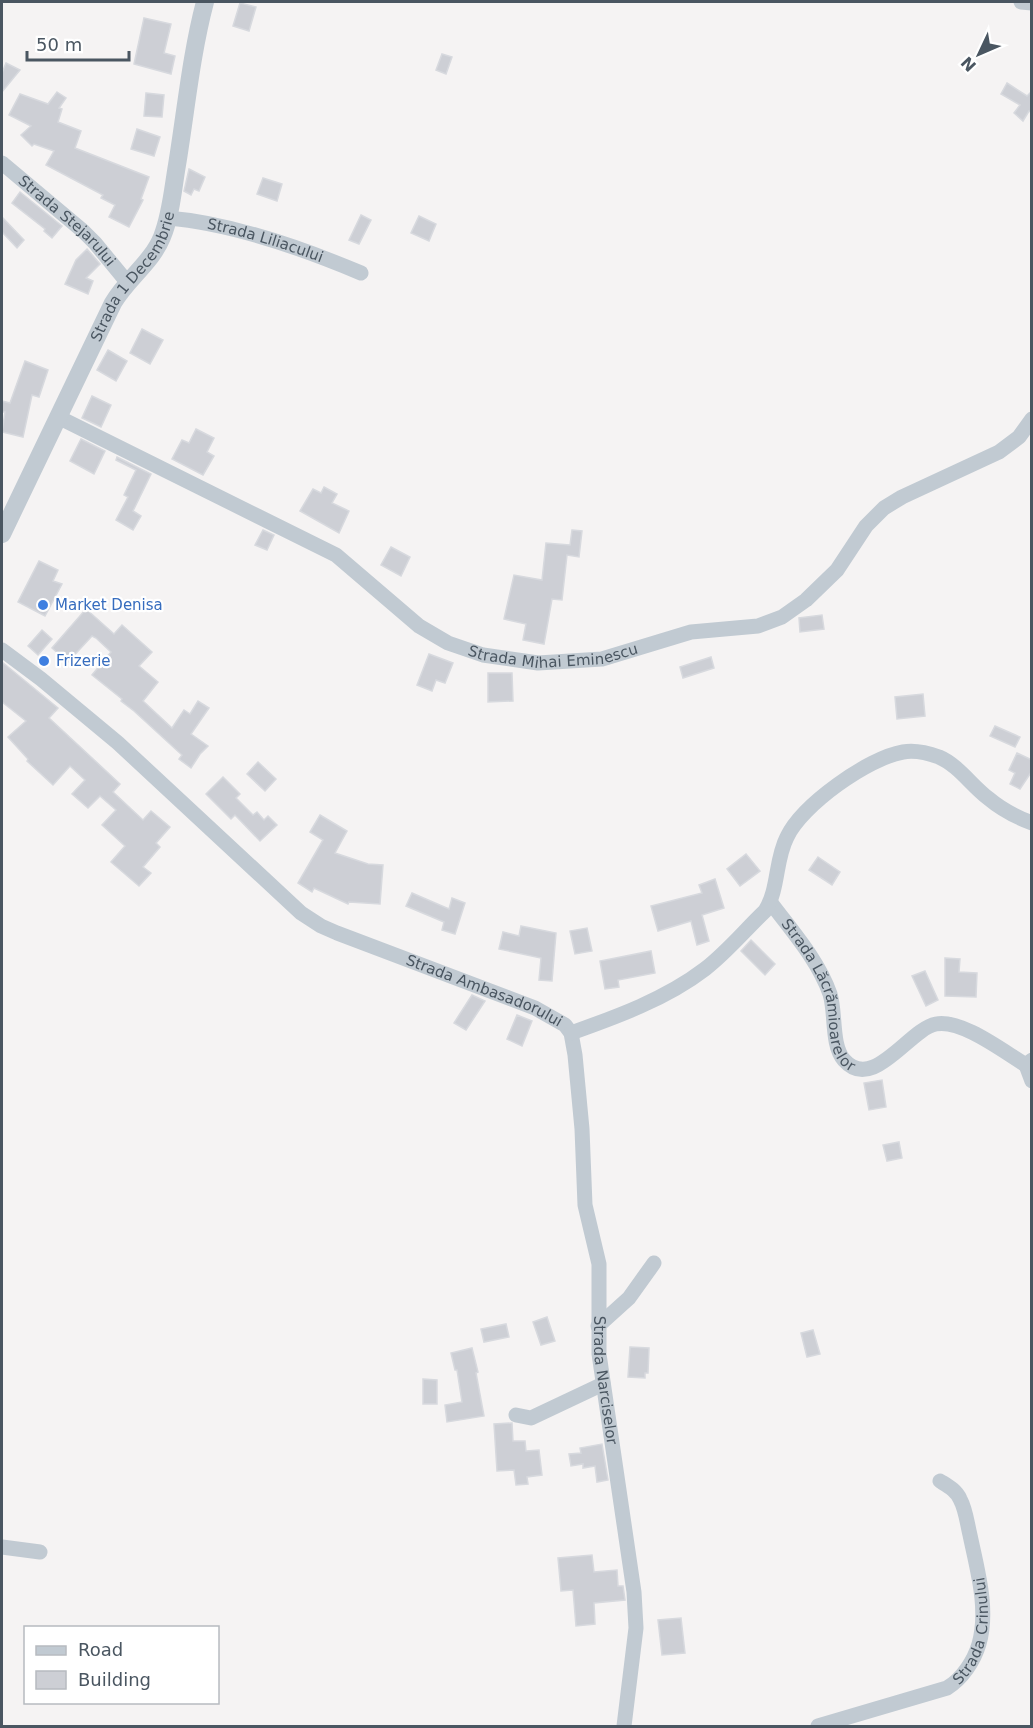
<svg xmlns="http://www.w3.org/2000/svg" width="1033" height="1728" font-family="'DejaVu Sans',sans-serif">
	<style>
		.building { fill: #cdcfd5; stroke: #d7d9de; stroke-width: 1.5 }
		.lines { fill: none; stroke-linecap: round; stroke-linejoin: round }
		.minor { stroke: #c1cad2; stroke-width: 15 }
		.tertiary { stroke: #c1cad2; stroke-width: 18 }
		.shop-dot { fill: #3f7fe0; stroke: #fff; stroke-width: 2 }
		.labels { text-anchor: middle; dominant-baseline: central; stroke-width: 4.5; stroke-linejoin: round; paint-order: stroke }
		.street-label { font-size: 15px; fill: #4a5661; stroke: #fff }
		.shop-label { font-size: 15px; fill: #366cbe; stroke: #fff; text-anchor: start }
	</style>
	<rect width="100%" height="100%" fill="#f5f3f3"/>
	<g class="building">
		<path d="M240 3 256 7 249 31 233 26Z"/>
		<path d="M144 18 171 24 164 53 175 56 171 74 134 64Z"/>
		<path d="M442 54 452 57 446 74 436 70Z"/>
		<path d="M6 63 20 70 2 92V73Z"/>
		<path d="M1007 83 1027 96 1032 91V113L1029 111 1023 121 1014 113 1020 105 1001 94Z"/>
		<path d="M57 92 66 98 59 108 62 109 58 122 81 131 75 148 149 177 141 199 143 200 129 227 109 217 115 205 101 198 103 195 46 165 54 151 34 144 32 146 21 135 31 126 9 115 20 94 48 104Z"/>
		<path d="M146 93 164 95 162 117 144 116Z"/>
		<path d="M137 129 160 137 154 156 131 149Z"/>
		<path d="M189 169 205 177 199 191 194 189 191 195 184 191Z"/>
		<path d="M263 178 282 184 277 201 257 194Z"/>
		<path d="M20 192 62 226 52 238 44 231 45 229 12 203Z"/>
		<path d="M361 215 371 220 359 244 349 240Z"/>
		<path d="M419 216 436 224 429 241 411 233Z"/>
		<path d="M2 217 24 240 17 248 2 232Z"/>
		<path d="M87 249 100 264 86 278 93 281 88 294 65 284 76 260Z"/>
		<path d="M142 329 163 340 150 364 130 353Z"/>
		<path d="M108 350 127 361 116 381 97 370Z"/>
		<path d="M25 361 48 370 39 397 32 395 23 437 2 432 5 412H2V401L10 403Z"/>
		<path d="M92 396 111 405 101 427 82 418Z"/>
		<path d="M196 429 214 438 207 452 214 456 203 475 172 459 182 440 189 443Z"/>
		<path d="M81 439 105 451 94 474 70 461Z"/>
		<path d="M117 457 151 474 133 511 141 516 133 530 116 520 128 497 124 495 136 470 116 460Z"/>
		<path d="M324 487 337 494 332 503 349 511 339 533 300 511 313 489 321 493Z"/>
		<path d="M263 530 274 535 267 550 255 545Z"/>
		<path d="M572 530 582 531 579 557 567 555 562 600 552 599 544 644 523 640 526 624 504 619 514 575 542 580 546 543 570 545Z"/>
		<path d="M391 547 410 557 401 576 381 565Z"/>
		<path d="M39 561 58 570 53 581 62 584 45 616 18 602Z"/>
		<path d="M86 609 114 634 122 625 152 652 139 666 158 682 143 701 172 728 184 710 190 714 198 701 209 708 191 734 208 746 200 754 191 768 179 759 182 755 134 711 121 701 122 699 92 675 111 652 96 638 92 636 68 662 52 648Z"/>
		<path d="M822 615 824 629 800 632 799 618Z"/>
		<path d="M42 630 52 639 38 655 28 646Z"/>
		<path d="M429 654 453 663 445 683 436 680 432 691 417 685Z"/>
		<path d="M711 657 714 668 683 678 680 667Z"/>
		<path d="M2 662 58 708 49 718 120 784 113 792 143 820 151 811 170 827 156 843 160 847 143 867 151 873 139 886 111 862 125 846 102 825 116 810 100 796 88 808 72 794 85 780 70 766 53 785 27 761 28 759 8 737 26 721 2 702Z"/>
		<path d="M488 673H512L513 701 488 702Z"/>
		<path d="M923 694 925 716 897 719 895 697Z"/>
		<path d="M995 726 1020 737 1015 747 990 736Z"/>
		<path d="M1017 753 1032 760V771L1020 789 1010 784 1015 773 1009 770Z"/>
		<path d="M258 762 276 779 265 791 247 774Z"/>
		<path d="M223 777 240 794 236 798 253 815 257 812 264 820 268 816 277 825 260 841 235 815 231 819 206 794Z"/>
		<path d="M320 815 347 831 335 853 368 864 383 865 380 904 349 902 348 904 314 888 312 892 298 883 323 840 310 832Z"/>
		<path d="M746 854 760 871 740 886 727 869Z"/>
		<path d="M818 857 840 872 832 885 809 870Z"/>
		<path d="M715 879 724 908 702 915 709 941 697 945 691 921 658 931 651 906 702 893 699 885Z"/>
		<path d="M412 893 449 909 452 898 465 903 455 934 442 930 444 922 406 906Z"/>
		<path d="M521 926 556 933 552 981 539 980 541 958 499 949 503 932 519 936Z"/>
		<path d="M587 928 592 951 575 954 570 931Z"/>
		<path d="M751 940 775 964 765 975 741 951Z"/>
		<path d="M651 951 655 973 618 980 619 987 605 989 600 961Z"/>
		<path d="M945 958 960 959 959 972 977 973 976 997 945 996Z"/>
		<path d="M925 971 938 1000 926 1006 912 976Z"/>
		<path d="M472 995 485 1001 466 1030 454 1023Z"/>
		<path d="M517 1015 532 1021 522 1046 507 1039Z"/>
		<path d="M882 1080 886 1107 869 1110 864 1083Z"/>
		<path d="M899 1142 902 1158 887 1161 883 1145Z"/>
		<path d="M547 1317 555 1341 541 1345 533 1322Z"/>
		<path d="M506 1324 509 1337 484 1342 481 1329Z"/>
		<path d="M813 1330 820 1354 807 1357 801 1333Z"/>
		<path d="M630 1347 649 1348 648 1373H645V1378L628 1377Z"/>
		<path d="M472 1348 478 1372 476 1373 484 1416 447 1422 445 1405 462 1402 457 1370H455L451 1353Z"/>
		<path d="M423 1379 437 1380V1404H423Z"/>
		<path d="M512 1423 513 1441H525L526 1451 539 1450 542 1475 527 1477 528 1484 516 1485 514 1470 497 1471 494 1424Z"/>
		<path d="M602 1444 608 1480 597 1482 595 1466 583 1468V1464L571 1466 569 1454 581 1453 580 1448Z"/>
		<path d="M592 1555 594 1572 617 1570 618 1586H623L625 1600 594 1603 595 1624 576 1626 573 1590 561 1591 558 1558Z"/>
		<path d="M681 1618 685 1653 662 1655 658 1620Z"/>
	</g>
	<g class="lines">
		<g class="minor">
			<path d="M1021 2 1032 3"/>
			<path id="s1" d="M2 163 83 231 95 243 127 282"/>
			<path id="s2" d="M168 218C229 223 304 249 361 273"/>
			<path id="s3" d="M58 417 336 555 419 626 448 643 483 655 538 663 602 659 691 632 758 626 782 617 806 600 837 570 866 526 884 508 902 497 999 452 1019 437 1032 419"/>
			<path id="s4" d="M2 650 41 679 118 743 301 913 321 926 337 933 535 1008 565 1025 571 1033 575 1055 582 1129 585 1205 599 1264V1354L634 1592 636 1628 624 1726"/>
			<path id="s5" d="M771 903C792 931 818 960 830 994 836 1013 831 1045 844 1060 873 1093 909 1029 936 1024 962 1019 1004 1052 1026 1065L1032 1060"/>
			<path d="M571 1033C616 1017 666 999 705 969 727 952 745 930 765 911 779 889 775 860 787 837 802 805 868 758 903 752 914 750 928 753 939 757 958 765 972 786 988 798 1001 809 1016 817 1032 823"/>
			<path d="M1026 1065 1032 1081"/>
			<path d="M598 1326 629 1298 654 1263"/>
			<path d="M516 1415 531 1418 603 1384"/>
			<path d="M2 1547 40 1552"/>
			<path id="s6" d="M818 1726 947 1688C962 1679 974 1661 979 1644 989 1609 977 1569 970 1535 967 1523 966 1510 960 1499 956 1490 948 1486 940 1481"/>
		</g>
		<path class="tertiary" id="s7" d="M2 534 113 303C127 279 152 262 162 237 171 215 173 188 177 165 186 110 191 55 205 2"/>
	</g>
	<g class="shop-dot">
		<circle cx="43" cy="605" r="6"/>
		<circle cx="44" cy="661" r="6"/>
	</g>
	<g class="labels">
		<g class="street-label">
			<text stroke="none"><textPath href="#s1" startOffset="87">Strada Stejarului</textPath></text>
			<text stroke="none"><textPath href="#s2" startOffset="100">Strada Liliacului</textPath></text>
			<text stroke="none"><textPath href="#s7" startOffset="290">Strada 1 Decembrie</textPath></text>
			<text stroke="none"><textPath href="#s3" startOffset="561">Strada Mihai Eminescu</textPath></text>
			<text stroke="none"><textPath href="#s4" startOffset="598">Strada Ambasadorului</textPath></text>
			<text stroke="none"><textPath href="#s5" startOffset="106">Strada Lăcrămioarelor</textPath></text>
			<text stroke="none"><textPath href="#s4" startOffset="1046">Strada Narciselor</textPath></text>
			<text stroke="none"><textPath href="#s6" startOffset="201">Strada Crinului</textPath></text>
		</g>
		<g class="shop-label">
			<text x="55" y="605">Market Denisa</text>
			<text x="56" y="661">Frizerie</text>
		</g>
	</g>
	<rect width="1033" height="1728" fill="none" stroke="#4a5661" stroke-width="6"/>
	<rect x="24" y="1626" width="195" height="78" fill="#ffffff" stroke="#b7bbc0" stroke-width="1.5"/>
	<rect x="36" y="1646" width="30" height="9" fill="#c1cad2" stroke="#b7bbc0" stroke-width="1.5"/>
	<text x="78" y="1656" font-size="18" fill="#4a5661">Road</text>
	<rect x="36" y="1671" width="30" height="18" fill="#cdcfd5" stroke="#b7bbc0" stroke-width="1.5"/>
	<text x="78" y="1686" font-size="18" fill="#4a5661">Building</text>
	<g transform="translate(979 54) rotate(226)" stroke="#ffffff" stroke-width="4.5" paint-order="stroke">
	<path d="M0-4.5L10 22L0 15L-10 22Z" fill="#4a5661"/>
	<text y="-9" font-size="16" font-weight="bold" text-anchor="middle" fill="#4a5661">N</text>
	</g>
	<path d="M27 51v9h102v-9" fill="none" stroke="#4a5661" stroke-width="3"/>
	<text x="36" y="51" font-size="18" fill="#4a5661" stroke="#ffffff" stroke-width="4.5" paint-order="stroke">50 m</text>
</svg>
